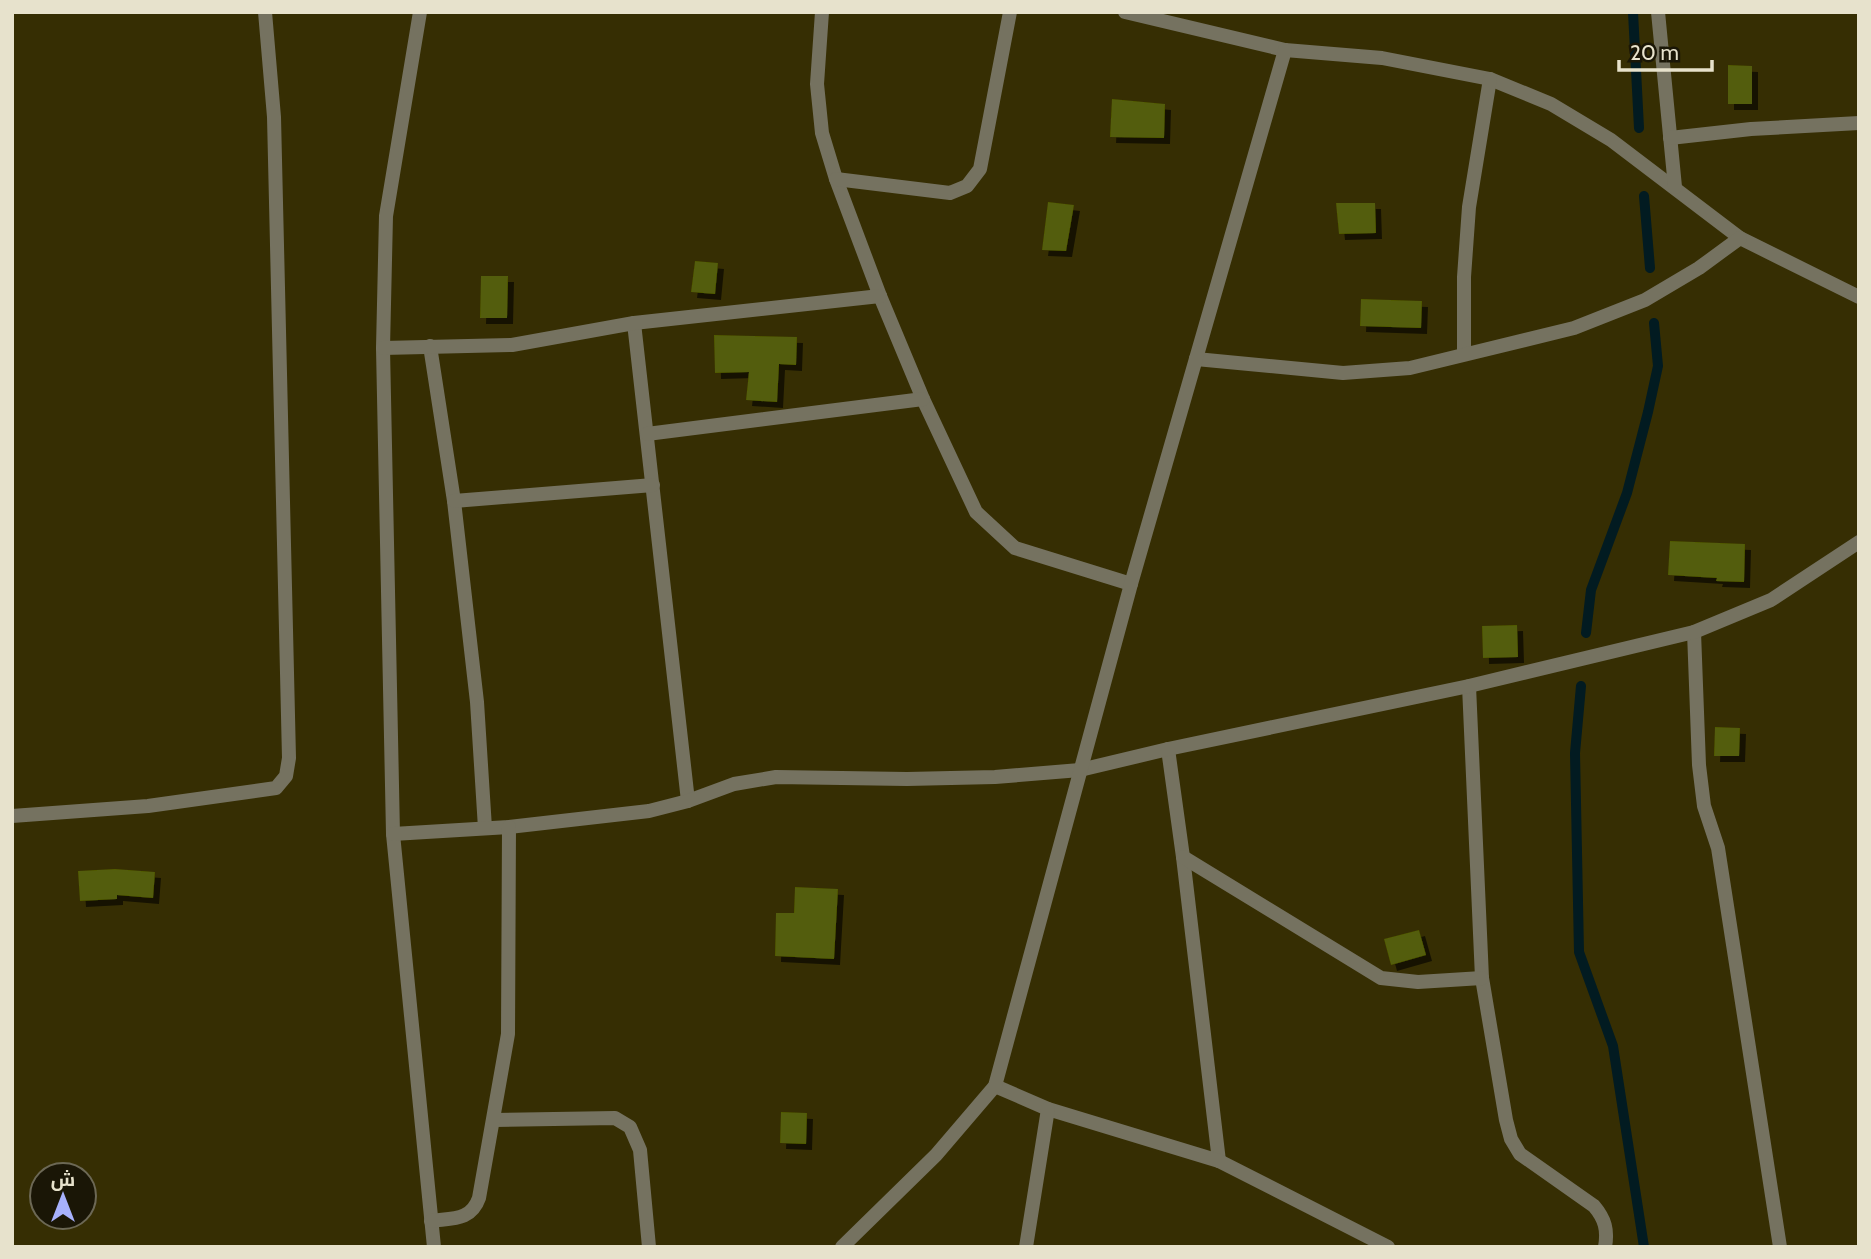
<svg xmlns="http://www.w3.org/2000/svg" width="1871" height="1259" font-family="Cabin,Cairo,sans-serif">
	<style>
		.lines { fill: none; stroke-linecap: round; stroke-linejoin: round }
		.stream { stroke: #021b21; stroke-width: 10 }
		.building { fill: #525d07; filter: url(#shadow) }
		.street { stroke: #757260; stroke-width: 14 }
	</style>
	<defs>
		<filter id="shadow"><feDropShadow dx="6" dy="6" stdDeviation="0" flood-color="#0009"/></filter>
	</defs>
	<rect width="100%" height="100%" fill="#362e03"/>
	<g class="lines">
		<g class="stream">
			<path d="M1633 12 1639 128"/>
			<path d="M1644 196 1650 268"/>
			<path d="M1586 633 1591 590 1627 493 1648 412 1658 366 1654 323"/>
			<path d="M1581 686 1575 753 1579 952 1613 1046 1644 1247"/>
		</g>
	</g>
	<g class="building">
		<path d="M1728 65 1752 66V104H1728Z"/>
		<path d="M1112 99 1165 104 1164 138 1110 137Z"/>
		<path d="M1048 202 1074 205 1066 251 1042 250Z"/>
		<path d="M1336 203H1375L1376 233 1339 234Z"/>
		<path d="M695 261 718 263 715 294 691 292Z"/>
		<path d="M481 276H508L507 318H480Z"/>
		<path d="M1361 299 1422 301 1421 328 1360 326Z"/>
		<path d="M714 335 797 337 796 365 779 364 777 402 746 400 749 372 715 373Z"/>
		<path d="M1670 541 1745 544 1744 582 1716 581 1717 578 1668 575Z"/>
		<path d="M1517 625 1518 657 1483 658 1482 626Z"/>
		<path d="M1715 727 1740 728 1739 756H1714Z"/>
		<path d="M115 869 155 872 153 898 117 895V899L80 901 78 871Z"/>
		<path d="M795 887 838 889 834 959 775 956 776 913H794Z"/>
		<path d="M1419 930 1426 955 1391 965 1384 939Z"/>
		<path d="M781 1112 807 1113 806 1144 780 1143Z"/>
	</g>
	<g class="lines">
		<g class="street">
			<path d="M420 12 386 216 383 348 393 834 434 1247"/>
			<path d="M822 12 817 84 822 133 836 179 880 296 923 399 976 512 1015 548 1131 584"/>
			<path d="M1125 12 1285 50 1382 58 1490 79 1551 104 1611 140 1740 238 1859 297"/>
			<path d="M1658 12 1675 187"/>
			<path d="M1670 138 1751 129 1859 123"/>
			<path d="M836 179 950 193 967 186 980 169 1010 12"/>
			<path d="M634 323 688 801"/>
			<path d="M430 346 454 501 477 702 485 828"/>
			<path d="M383 348 512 345 634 323 880 296"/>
			<path d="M1464 354V277L1469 207 1490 79"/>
			<path d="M1196 359 1343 373 1410 368 1574 328 1645 300 1699 268 1740 238"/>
			<path d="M647 434 923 399"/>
			<path d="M454 501 653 485"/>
			<path d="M1694 632 1699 765 1704 806 1718 848 1780 1247"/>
			<path d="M1469 686 1482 978 1506 1120 1511 1139 1520 1154 1594 1206C1605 1219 1608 1230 1605 1247"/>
			<path d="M1168 749 1183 857 1219 1161"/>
			<path d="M12 816 148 806 276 788 286 776 289 758 274 117 265 12"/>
			<path d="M393 834 509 827 649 811 688 801 734 784 776 777 907 779 995 777 1080 770 1168 749 1469 686 1694 632 1771 600 1859 542"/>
			<path d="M1183 857 1381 978 1418 982 1482 978"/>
			<path d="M995 1086 1048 1109 1219 1161 1388 1247"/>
			<path d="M494 1120 615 1118 630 1127 640 1150 649 1247"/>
			<path d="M431 1221C452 1218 471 1221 479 1198L508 1034 509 827"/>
			<path d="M842 1247 936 1155 995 1086 1131 584 1285 50"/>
			<path d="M1026 1247 1048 1109"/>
		</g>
	</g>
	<rect width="1871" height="1259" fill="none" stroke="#e7e2cc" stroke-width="28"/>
	<g transform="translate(63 1196)"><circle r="33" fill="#1a1606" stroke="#6c6855" stroke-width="2"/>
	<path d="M0-5L12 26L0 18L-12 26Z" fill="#a7b1fc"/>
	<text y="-10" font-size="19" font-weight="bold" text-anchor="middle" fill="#e7e2cc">ش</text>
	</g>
	<path d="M1619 60v10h93v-10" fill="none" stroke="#e7e2cc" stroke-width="3.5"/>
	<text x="1630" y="60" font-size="21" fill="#e7e2cc" stroke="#1a1606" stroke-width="5" paint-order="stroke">20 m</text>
</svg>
